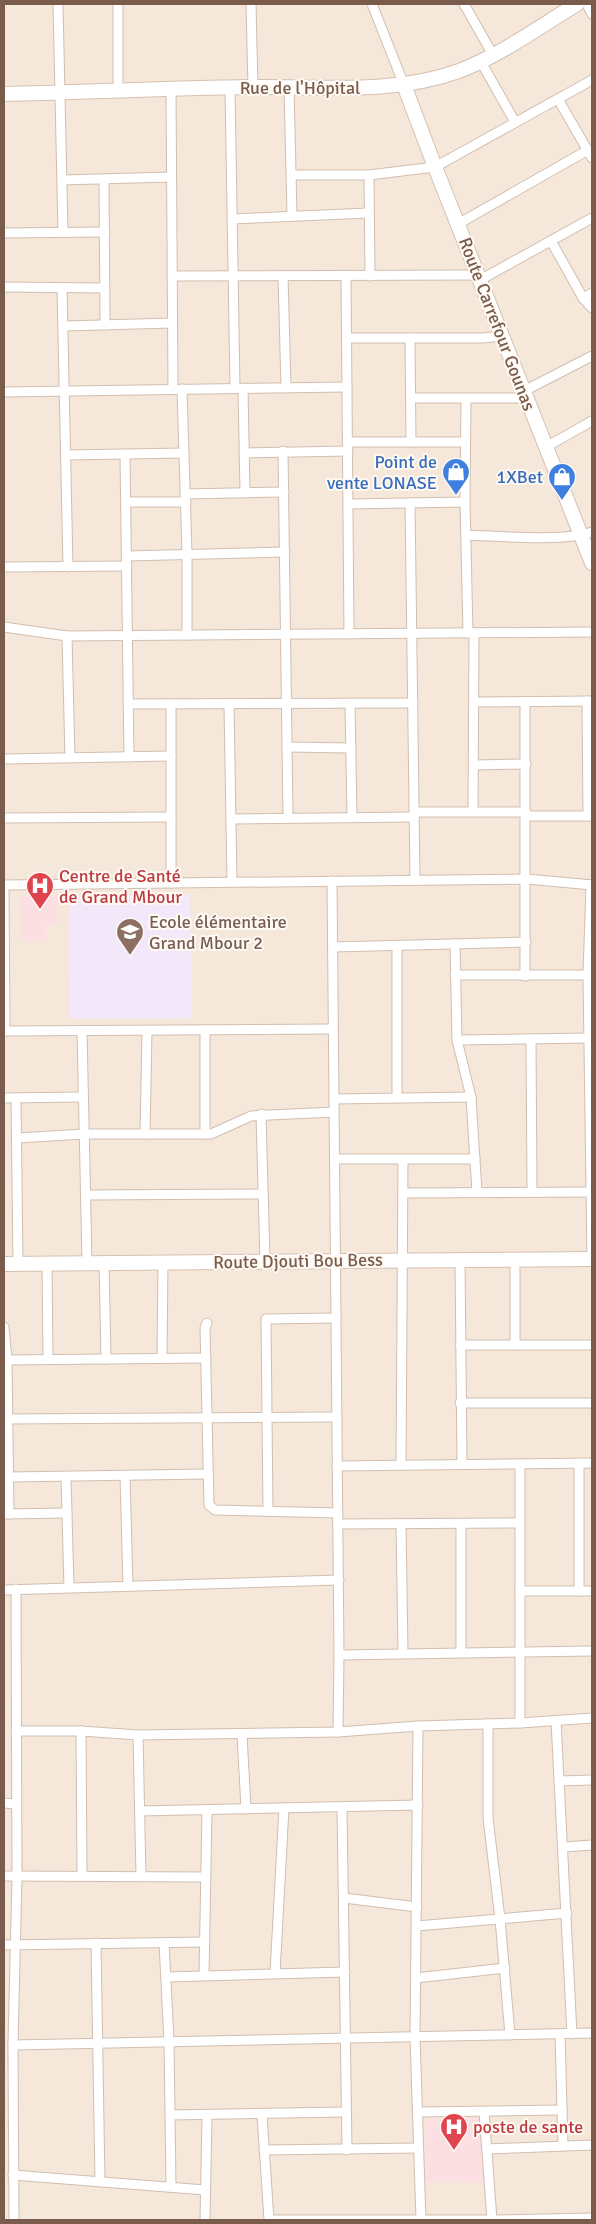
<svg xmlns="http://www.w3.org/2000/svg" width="596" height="2224" font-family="Signika,sans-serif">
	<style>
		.residential { fill: #f5e8da }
		.education { fill: #f3e8fa }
		.medical { fill: #fbdfe3 }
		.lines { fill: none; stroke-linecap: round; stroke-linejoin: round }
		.street-casing { stroke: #d1beb0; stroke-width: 11 }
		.secondary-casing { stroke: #d6c0b0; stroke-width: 16 }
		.street { stroke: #fff; stroke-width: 9 }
		.secondary { stroke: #fff; stroke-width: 14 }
		.labels { text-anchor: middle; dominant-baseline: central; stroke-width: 4; stroke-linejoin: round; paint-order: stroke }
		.street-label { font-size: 18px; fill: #7a5c4d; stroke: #fffaf3 }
		.shop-label { font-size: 18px; fill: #366cbe; stroke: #fffaf3; text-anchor: end }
		.health-label { font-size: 18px; fill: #be3a42; stroke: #fffaf3; text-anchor: start }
		.education-label { font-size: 18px; fill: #785e54; stroke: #fffaf3; text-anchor: start }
	</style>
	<rect width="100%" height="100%" fill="#fdf6ec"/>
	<rect class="residential" x="4" y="4" width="588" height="2216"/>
	<path class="education" d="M190 894 192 1018 70 1019 69 895Z"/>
	<g class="medical">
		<path d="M58 895V925H45V942H22L20 896Z"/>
		<path d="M481 2117 485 2183 425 2182V2119Z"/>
	</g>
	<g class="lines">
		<defs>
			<g id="street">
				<path d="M58 4 63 232"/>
				<path d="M251 4 253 87"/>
				<path d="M372 4 404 85"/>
				<path d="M464 4 493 55"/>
				<path d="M587 4 592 14"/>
				<path d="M481 62 515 122"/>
				<path d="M289 87 292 216"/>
				<path d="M230 88 235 388"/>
				<path d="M171 89 173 389"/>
				<path d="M118 91V4"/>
				<path d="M558 99 592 158"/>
				<path d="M292 175H369L435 167 592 80"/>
				<path d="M369 175 370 276"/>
				<path d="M104 179 105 325"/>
				<path d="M62 180 171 177"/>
				<path d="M232 219 368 213"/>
				<path d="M458 224 588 150"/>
				<path d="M4 233 105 232"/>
				<path d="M551 241 583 298 592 308"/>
				<path d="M172 276 478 275"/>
				<path d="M283 276 286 388"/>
				<path d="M346 276 349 634"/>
				<path d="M480 280 592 218"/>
				<path d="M4 287 105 288"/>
				<path d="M62 288 68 567"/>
				<path d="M583 298 592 293"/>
				<path d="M64 326 172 323"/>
				<path d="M347 338H483L502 336"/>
				<path d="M410 338 411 442"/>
				<path d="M243 388 245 493"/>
				<path d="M182 389 187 554V635"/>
				<path d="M524 391 592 356"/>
				<path d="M4 392 347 387"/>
				<path d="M411 398H526"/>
				<path d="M466 398 465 502 468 633"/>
				<path d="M348 442H465"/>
				<path d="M546 447 592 421"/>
				<path d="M283 451 288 817"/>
				<path d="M244 453 348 451"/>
				<path d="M125 454 129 757"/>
				<path d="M66 455 184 453"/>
				<path d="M185 494 284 492"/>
				<path d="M127 502H186"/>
				<path d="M410 503 415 880"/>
				<path d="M349 504 465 502"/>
				<path d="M466 535C500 536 562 542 592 532"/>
				<path d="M127 556 285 552"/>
				<path d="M4 567 127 566"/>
				<path d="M4 627 67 636 592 632"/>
				<path d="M67 636 70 758"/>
				<path d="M587 701 588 816"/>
				<path d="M474 702 592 701"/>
				<path d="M525 702V976"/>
				<path d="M128 704 413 703"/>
				<path d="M171 704V883"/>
				<path d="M229 704 232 882"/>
				<path d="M350 704 352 817"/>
				<path d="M287 747 351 748"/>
				<path d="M4 759 171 756"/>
				<path d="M474 765 526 764"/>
				<path d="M473 811 474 633"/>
				<path d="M414 812H526"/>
				<path d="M526 816H592"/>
				<path d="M4 818 171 817"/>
				<path d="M231 819 414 817"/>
				<path d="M332 881 339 1655 338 1732"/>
				<path d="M4 885 527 879 592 885"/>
				<path d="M591 885 588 975 592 1259"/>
				<path d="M4 890 5 1031"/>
				<path d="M455 944 457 1040 471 1097 477 1192"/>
				<path d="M333 947 526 942"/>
				<path d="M455 975H588"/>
				<path d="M205 1030V1134"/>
				<path d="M4 1031 333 1029"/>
				<path d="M82 1031 87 1262"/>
				<path d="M531 1039 532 1191"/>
				<path d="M457 1040 589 1038"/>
				<path d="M397 1097V946"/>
				<path d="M4 1098 82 1097"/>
				<path d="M16 1098 18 1264"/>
				<path d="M334 1099 471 1097"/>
				<path d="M261 1114 265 1261"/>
				<path d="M145 1134 147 1031"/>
				<path d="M17 1138 84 1134H211L251 1116 334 1112"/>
				<path d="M335 1159H475"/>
				<path d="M403 1193 592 1192"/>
				<path d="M86 1195 263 1194"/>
				<path d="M515 1259V1345"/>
				<path d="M460 1260 462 1464"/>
				<path d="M104 1262 106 1359"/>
				<path d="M47 1263 48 1359"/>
				<path d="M207 1323 205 1328 209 1505 215 1510 338 1513"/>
				<path d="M4 1327 7 1360 9 1514"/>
				<path d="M460 1345H592"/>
				<path d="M162 1358 163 1262"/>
				<path d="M7 1360 206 1358"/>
				<path d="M460 1403H592"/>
				<path d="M4 1419 337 1417"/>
				<path d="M579 1463V1591"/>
				<path d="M520 1464V1723"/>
				<path d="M401 1465 403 1160"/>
				<path d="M337 1466 592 1463"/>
				<path d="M125 1476 128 1586"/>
				<path d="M9 1477 207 1474"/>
				<path d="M66 1477 69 1587"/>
				<path d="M268 1511 266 1319 336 1318"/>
				<path d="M5 1514 67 1513"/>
				<path d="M338 1524 519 1523"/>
				<path d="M401 1524 403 1653"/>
				<path d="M4 1590 339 1580"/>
				<path d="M520 1591H592"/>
				<path d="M461 1652V1524"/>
				<path d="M339 1655 592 1651"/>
				<path d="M556 1721 572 2034"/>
				<path d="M488 1724V1818L500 1919 510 2035"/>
				<path d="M418 1726 415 2037 421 2220"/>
				<path d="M16 1731H81L138 1735 338 1732 418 1726 520 1723 592 1718"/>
				<path d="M81 1731 82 1876"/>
				<path d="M242 1734 246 1809"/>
				<path d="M138 1735 141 1876"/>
				<path d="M559 1781 592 1780"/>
				<path d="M4 1803 16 1804"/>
				<path d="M342 1807 347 2150"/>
				<path d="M140 1811 418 1805"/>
				<path d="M564 1847 592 1845"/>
				<path d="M4 1876 206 1877"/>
				<path d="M344 1898 417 1907"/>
				<path d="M417 1926 567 1913"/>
				<path d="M96 1943 100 2182"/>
				<path d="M164 1943 169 2041 171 2187"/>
				<path d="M4 1945 205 1942"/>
				<path d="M275 1973 284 1808"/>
				<path d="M204 1975 207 1810"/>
				<path d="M166 1977 345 1972"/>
				<path d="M416 1978 505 1968"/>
				<path d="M560 2034 563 2146"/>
				<path d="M13 2045 592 2033"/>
				<path d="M418 2112 562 2110"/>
				<path d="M484 2112 492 2220"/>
				<path d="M171 2115 346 2112"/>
				<path d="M262 2115 269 2220H491"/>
				<path d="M487 2149 592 2145"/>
				<path d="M264 2150 418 2148"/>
				<path d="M13 2175 205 2190"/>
				<path d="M14 2220 13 2045 17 1876 16 1589"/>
				<path d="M205 2220 207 2116"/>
				<path d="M494 2220 592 2218"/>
			</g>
			<g id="secondary">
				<path d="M404 85 435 167 592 563"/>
				<path d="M4 94C87 92 170 88 253 87 323 86 392 95 459 71 501 55 539 27 577 4"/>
				<path d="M4 1264 592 1259"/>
			</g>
		</defs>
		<use href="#street" class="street-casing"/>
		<use href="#secondary" class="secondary-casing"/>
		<use href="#street" class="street"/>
		<use href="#secondary" class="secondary"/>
	</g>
	<defs>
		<symbol id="shop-pin" viewBox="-11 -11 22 30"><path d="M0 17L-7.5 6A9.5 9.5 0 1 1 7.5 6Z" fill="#3f7fe0" stroke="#fffaf3"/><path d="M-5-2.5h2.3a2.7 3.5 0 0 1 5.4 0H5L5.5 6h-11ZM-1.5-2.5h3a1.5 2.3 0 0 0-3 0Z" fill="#fff"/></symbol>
		<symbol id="hospital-pin" viewBox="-11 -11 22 30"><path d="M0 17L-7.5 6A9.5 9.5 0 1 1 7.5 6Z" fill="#e0444e" stroke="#fffaf3"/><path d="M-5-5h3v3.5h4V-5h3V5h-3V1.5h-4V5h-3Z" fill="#fff"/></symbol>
		<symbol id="school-pin" viewBox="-11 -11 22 30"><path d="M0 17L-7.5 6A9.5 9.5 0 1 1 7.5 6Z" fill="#8d6e63" stroke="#fffaf3"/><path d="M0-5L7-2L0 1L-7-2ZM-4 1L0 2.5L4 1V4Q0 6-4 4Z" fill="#fff"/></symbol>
	</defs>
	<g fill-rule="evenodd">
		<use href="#shop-pin" x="440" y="456" width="32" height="43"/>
		<use href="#shop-pin" x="546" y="461" width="32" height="43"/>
		<use href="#hospital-pin" x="24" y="870" width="32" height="43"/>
		<use href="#school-pin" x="114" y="916" width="32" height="43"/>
		<use href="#hospital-pin" x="438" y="2111" width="32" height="43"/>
	</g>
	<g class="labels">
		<g class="street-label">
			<text x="300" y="88">Rue de l'Hôpital</text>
			<text transform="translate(497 324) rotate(69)">Route Carrefour Gounas</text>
			<text transform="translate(298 1261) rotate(-1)">Route Djouti Bou Bess</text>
		</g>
		<g class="shop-label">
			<text x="437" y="462">Point de<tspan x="437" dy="21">vente LONASE</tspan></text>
			<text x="543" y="477">1XBet</text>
		</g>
		<g class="health-label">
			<text x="59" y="876">Centre de Santé<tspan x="59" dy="21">de Grand Mbour</tspan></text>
			<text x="473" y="2127">poste de sante</text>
		</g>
		<g class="education-label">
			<text x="149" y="922">Ecole élémentaire<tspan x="149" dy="21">Grand Mbour 2</tspan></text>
		</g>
	</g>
	<rect width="596" height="2224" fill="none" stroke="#7a5c4d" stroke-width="10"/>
</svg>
